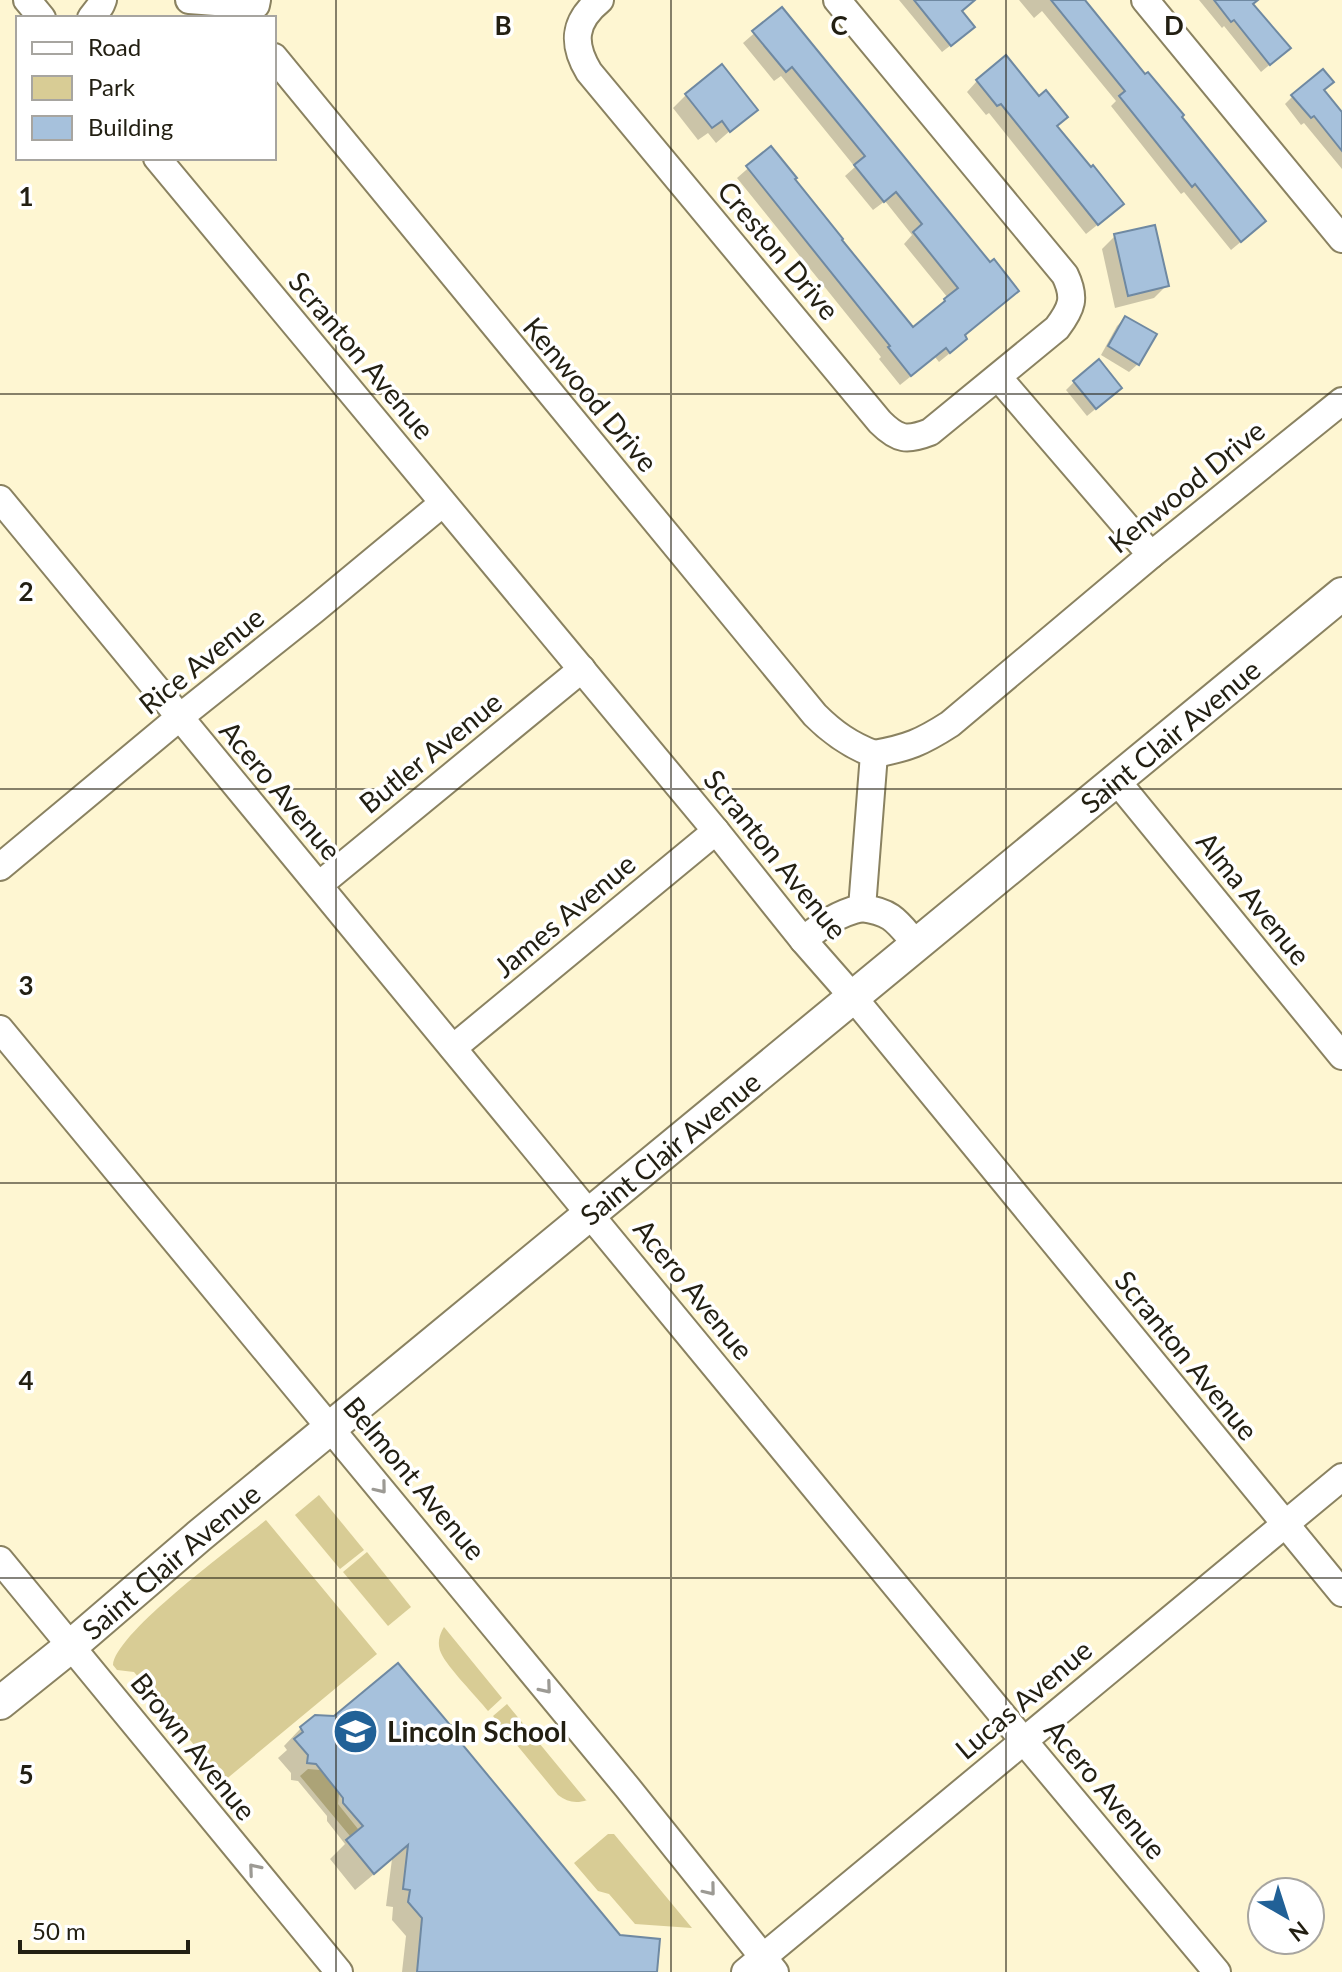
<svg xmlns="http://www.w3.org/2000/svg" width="1342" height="1972" font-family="Lato,sans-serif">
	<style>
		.green { fill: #d8cc95 }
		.shadow { fill: #0003 }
		.building { fill: #a6c1dc; stroke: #6f89a2; stroke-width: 2 }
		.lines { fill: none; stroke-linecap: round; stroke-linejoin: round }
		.minor-casing { stroke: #8a8261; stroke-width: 30 }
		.tertiary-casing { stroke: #8a8261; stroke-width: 36 }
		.minor { stroke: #fff; stroke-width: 26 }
		.tertiary { stroke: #fff; stroke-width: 32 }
		.oneway { stroke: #9c9a94 }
		.grid { fill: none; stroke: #221f12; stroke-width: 2; stroke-opacity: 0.55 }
		.labels { text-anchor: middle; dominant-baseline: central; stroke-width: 7; stroke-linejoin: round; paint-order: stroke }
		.street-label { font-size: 28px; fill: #221f12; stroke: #fff }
		.poi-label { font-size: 28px; font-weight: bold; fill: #221f12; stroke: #fff; text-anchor: start }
		.grid-label { font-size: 26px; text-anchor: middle; font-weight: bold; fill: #221f12; stroke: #fff; stroke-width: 7; stroke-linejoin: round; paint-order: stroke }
	</style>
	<rect width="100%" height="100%" fill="#fef6d2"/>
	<g class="green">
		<path d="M319 1495 364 1550 340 1569 295 1515Z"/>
		<path d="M266 1520 377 1654 224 1781 209 1779 201 1770 204 1757 134 1672 117 1670 113 1665C116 1632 236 1545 266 1520Z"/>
		<path d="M367 1552 411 1607 388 1626 343 1572Z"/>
		<path d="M444 1627 502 1698 488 1711C477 1697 447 1667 441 1653 437 1644 439 1635 444 1627Z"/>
		<path d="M507 1704 586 1800H587C576 1804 567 1802 558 1795L493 1716Z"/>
		<path d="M308 1769 320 1770 339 1793 338 1804 358 1829 350 1836 300 1776Z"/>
		<path d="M608 1834H614L692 1928 635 1924 609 1894 598 1891 574 1863Z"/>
	</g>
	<g class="shadow">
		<path d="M899 0H961L959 11 964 35 942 52Z"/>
		<path d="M1019 0H1081L1179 117 1255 230 1231 250 1184 192 1181 194 1157 164 1111 106 1116 101 1042 11 1034 18Z"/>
		<path d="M1199 0H1249L1280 56 1261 72 1224 26 1222 28Z"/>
		<path d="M781 10 990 265 963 336 955 349 939 362 935 357 900 385 879 359 881 357 737 178 770 149 792 180 912 330 948 298 904 244 912 235 885 201 873 210 845 176 855 167 781 76 774 81 743 43Z"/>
		<path d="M977 81 1056 127 1111 214 1086 234 989 113 986 115 967 92Z"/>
		<path d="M1322 91 1342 115V169L1304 123 1301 125 1285 104 1293 96Z"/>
		<path d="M686 95 755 109 716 143 708 133 698 140 673 108Z"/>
		<path d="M1115 236 1167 285 1154 298 1115 308 1102 249Z"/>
		<path d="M1125 318 1138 364 1129 372 1101 355 1117 326Z"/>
		<path d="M1074 382 1111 396 1087 416 1066 390Z"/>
		<path d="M301 1728 455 1739 619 1937 655 1972H402L406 1936 392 1920 393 1907 386 1906 392 1859 355 1890 330 1859 345 1844 327 1821V1816L298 1781 291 1780V1773L278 1758 287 1750 284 1746Z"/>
	</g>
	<g class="building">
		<path d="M914 0H975L962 11 975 27 951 46Z"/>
		<path d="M1051 0H1085L1145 74 1148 72 1184 115 1182 117 1266 221 1241 242 1195 184 1192 187 1119 96 1125 91Z"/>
		<path d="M1214 0H1258L1253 4 1291 48 1270 65 1234 20 1231 22Z"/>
		<path d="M782 7 990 262 994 259 1019 291 965 335 967 339 950 353 946 348 911 376 888 347 890 346 746 166 771 146 797 178 795 179 843 239 842 240 913 327 945 301 944 299 958 288 913 232 922 224 896 192 884 202 854 165 865 156 792 67 786 72 752 31Z"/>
		<path d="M1006 55 1039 96 1046 90 1068 117 1057 126 1091 167 1093 165 1124 204 1098 225 1001 104 997 106 976 80Z"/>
		<path d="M722 64 758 110 730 132 722 121 712 128 685 94Z"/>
		<path d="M1323 69 1334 82 1324 90 1342 112V151L1314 116 1311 118 1291 95Z"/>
		<path d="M1155 225 1169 286 1128 296 1114 234Z"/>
		<path d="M1125 316 1157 334 1139 365 1108 346Z"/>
		<path d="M1099 359 1122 388 1096 409 1073 381Z"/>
		<path d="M398 1663 450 1725 453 1726 458 1732 457 1738 620 1935 660 1939 657 1972H417L422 1918 408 1902 410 1890 403 1889 408 1845 374 1874 346 1840 363 1826 343 1803V1798L316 1764 307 1763 308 1755 294 1739 303 1732 300 1727 315 1715 334 1716Z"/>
	</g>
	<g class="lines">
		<defs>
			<g id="minor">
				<path d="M27 0 42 18"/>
				<path d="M189 0 256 5 257 0"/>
				<path d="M600 0C573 22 572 44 589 72L880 422C898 440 907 441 930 432L1057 328C1072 308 1076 298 1065 275L837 0"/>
				<path d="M1145 0 1342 239"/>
				<path d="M91 18 101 5 103 0"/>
				<path d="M274 57 815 715C833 733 850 745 874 754L862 908C893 912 897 922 917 945"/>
				<path d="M157 158 716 831 803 940 853 997 1342 1593"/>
				<path d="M998 377 1151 555"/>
				<path d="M0 499 1023 1740 1217 1972"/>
				<path d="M874 754C908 748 922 742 950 724L1151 555 1342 401"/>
				<path d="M1116 780 1342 1056"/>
				<path d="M0 867 180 717 314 610 443 503"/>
				<path d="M319 885 582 669"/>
				<path d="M803 940C822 925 838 913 862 908"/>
				<path d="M0 1029 627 1787 775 1972"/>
				<path d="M453 1048 716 831"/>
				<path d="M0 1560 339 1972"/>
				<path d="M745 1972 1342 1477"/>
			</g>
			<g id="tertiary">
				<path id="s1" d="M0 1703 71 1646 199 1536 1342 594"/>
			</g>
		</defs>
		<use href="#minor" class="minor-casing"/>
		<use href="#tertiary" class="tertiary-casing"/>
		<use href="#minor" class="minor"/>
		<use href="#tertiary" class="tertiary"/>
	</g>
	<defs><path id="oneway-chevron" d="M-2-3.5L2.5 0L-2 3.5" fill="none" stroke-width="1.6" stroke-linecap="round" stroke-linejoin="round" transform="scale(2)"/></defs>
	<g class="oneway">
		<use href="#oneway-chevron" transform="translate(381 1488) rotate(51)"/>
		<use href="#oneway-chevron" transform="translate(546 1688) rotate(50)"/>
		<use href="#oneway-chevron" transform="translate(254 1869) rotate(-130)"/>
		<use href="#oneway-chevron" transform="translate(710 1890) rotate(51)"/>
	</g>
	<path class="grid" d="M336 0V1972M671 0V1972M1006 0V1972M0 394H1342M0 789H1342M0 1183H1342M0 1578H1342"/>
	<defs>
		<symbol id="school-disc" viewBox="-11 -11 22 22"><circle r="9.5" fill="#216197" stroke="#fff"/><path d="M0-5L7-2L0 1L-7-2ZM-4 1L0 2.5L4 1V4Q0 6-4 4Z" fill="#fff"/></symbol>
	</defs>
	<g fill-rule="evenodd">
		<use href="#school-disc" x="330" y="1706" width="51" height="51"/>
	</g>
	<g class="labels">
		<g class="street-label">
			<text transform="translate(779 250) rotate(50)">Creston Drive</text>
			<text transform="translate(362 355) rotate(50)">Scranton Avenue</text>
			<text transform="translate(591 394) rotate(50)">Kenwood Drive</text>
			<text transform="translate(1186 486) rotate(-39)">Kenwood Drive</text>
			<text transform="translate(201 660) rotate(-39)">Rice Avenue</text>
			<text stroke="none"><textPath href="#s1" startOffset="1518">Saint Clair Avenue</textPath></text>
			<text transform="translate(430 752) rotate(-39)">Butler Avenue</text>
			<text transform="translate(281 790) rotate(50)">Acero Avenue</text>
			<text transform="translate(776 854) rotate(51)">Scranton Avenue</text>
			<text transform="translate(1254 898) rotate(51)">Alma Avenue</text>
			<text transform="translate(564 915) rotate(-40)">James Avenue</text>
			<text stroke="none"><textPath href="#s1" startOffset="870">Saint Clair Avenue</textPath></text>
			<text transform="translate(694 1289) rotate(51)">Acero Avenue</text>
			<text transform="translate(1187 1355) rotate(51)">Scranton Avenue</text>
			<text transform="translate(415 1478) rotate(50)">Belmont Avenue</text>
			<text stroke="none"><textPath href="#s1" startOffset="222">Saint Clair Avenue</textPath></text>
			<text transform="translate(1023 1699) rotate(-40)">Lucas Avenue</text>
			<text transform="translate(194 1746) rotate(51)">Brown Avenue</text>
			<text transform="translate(1106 1789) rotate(50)">Acero Avenue</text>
		</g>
		<g class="poi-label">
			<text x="387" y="1731">Lincoln School</text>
		</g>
	</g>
	<g class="grid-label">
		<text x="503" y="35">B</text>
		<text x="839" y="35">C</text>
		<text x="1174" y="35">D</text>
		<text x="26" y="206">1</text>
		<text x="26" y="601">2</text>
		<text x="26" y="995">3</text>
		<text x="26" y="1390">4</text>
		<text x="26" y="1784">5</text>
	</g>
	<rect x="16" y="16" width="260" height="144" fill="#ffffff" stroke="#a7a5a0" stroke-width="2"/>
	<rect x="32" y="42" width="40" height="12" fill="#ffffff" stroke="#a7a5a0" stroke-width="2"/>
	<text x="88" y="56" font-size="24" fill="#221f12">Road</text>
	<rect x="32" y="76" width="40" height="24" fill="#d8cc95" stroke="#a7a5a0" stroke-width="2"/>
	<text x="88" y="96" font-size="24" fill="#221f12">Park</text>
	<rect x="32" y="116" width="40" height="24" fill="#a6c1dc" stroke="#a7a5a0" stroke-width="2"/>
	<text x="88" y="136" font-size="24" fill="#221f12">Building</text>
	<g transform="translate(1286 1916) rotate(141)"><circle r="38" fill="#ffffff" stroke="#a7a5a0" stroke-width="2"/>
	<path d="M0-6L14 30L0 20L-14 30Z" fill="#216197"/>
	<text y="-12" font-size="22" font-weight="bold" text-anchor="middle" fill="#221f12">N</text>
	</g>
	<path d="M20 1940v12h168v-12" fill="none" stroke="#221f12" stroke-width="4"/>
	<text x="32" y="1940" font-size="24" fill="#221f12" stroke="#ffffff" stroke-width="6" paint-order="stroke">50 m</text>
</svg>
